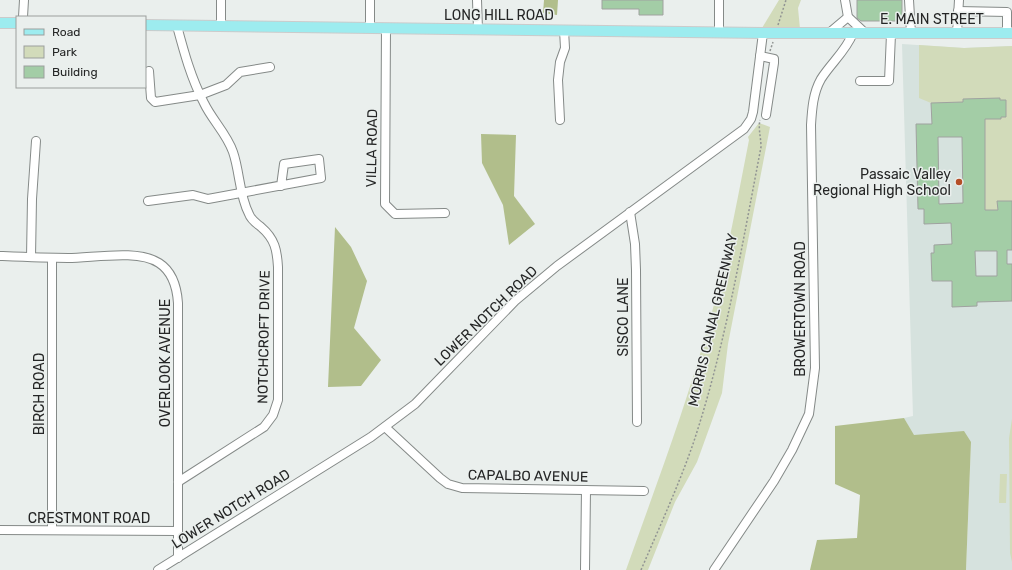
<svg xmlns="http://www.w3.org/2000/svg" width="1012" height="570" font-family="Rubik,sans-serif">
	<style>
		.built { fill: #d6e2de }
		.green { fill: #d2dbba }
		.forest { fill: #b1be8b }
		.building { fill: #a3cda6; stroke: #9fa29f; fill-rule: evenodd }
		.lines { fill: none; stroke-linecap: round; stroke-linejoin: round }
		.minor-casing { stroke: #858a88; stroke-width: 10 }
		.major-casing { stroke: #cbcbcb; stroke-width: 12 }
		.path { stroke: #919493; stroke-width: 1.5; stroke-dasharray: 2 2; stroke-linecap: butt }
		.minor { stroke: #fff; stroke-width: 8 }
		.major { stroke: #9decef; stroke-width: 10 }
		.poi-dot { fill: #b54e27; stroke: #eaefed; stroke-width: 1.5 }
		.labels { text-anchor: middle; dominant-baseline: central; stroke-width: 3; stroke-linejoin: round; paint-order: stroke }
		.street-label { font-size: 14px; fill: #252626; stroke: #eaefed }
		.poi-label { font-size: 14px; fill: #252626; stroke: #eaefed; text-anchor: end }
	</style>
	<rect width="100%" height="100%" fill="#eaefed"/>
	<path class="built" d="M902 44 964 48 1012 46V570H966L971 442 913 435 904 418 913 416Z"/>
	<g class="green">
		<path d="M779 0H801L798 8 800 29 762 28Z"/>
		<path d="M919 45 964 48 1012 46V201H998V210H985V130L976 119H1001L1000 98 964 99 963 102 931 103 919 98Z"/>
		<path d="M759 123 770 127 728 344 722 393 697 462 675 502 648 570H626C655 488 686 407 709 323 726 263 737 201 749 140L748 137Z"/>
		<path d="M1012 419V562L1010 553 1009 438Z"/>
		<path d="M1000 474H1007L1006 503H999Z"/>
	</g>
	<g class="forest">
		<path d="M544 0H558L557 15 543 13Z"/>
		<path d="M481 134 516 135 514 196 535 224 509 245 503 205 482 163Z"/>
		<path d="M335 227 351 247 367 281 354 328 381 360 361 386 328 387Z"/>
		<path d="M904 418 914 435 964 431 971 442 966 570H810L817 540 857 538 860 495 835 484V426Z"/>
	</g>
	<g class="building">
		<path d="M602 0H663V15H639V9H602Z"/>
		<path d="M857 0H902V21H861L857 18Z"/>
		<path d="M1000 98V100H1006V117H1001V119H985V210H998L997 201H1012V250H1007V264H1012V301L977 302V306L952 307V281H932L931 253H934V245L952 244 951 223 924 224V209H918L916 124H932L931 103 963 102V99ZM938 137H962L963 203 939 204ZM975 251H997V276H976Z"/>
	</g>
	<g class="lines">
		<defs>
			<g id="minor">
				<path d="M477 0 478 29"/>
				<path d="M845 0 848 17 865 33"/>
				<path d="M909 0 911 33"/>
				<path d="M958 11 1007 12V33"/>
				<path d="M23 17 24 0"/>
				<path d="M177 26C184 52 191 78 204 103 212 120 227 134 233 152 240 172 239 195 249 214 251 220 256 223 261 227 275 239 277 250 278 267V400L273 415 264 427 178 482"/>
				<path d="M221 26V0"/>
				<path d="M370 28V0"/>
				<path d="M386 28 385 204 395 214 445 213"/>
				<path d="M719 32V0"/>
				<path d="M829 33 848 17"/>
				<path d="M957 33 959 0"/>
				<path d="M760 56 774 59V63L766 115"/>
				<path d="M149 71 151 98 155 102 200 95 226 85 240 72 270 67"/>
				<path d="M860 81H889L891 34"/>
				<path d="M560 120 558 80 560 62 565 48 564 30"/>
				<path d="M148 201 193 195 208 199 321 178 319 159 284 164 281 186"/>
				<path d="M630 212 635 244 636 270 637 422"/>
				<path d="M0 256C23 257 45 258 68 258 93 258 138 249 159 263 173 272 177 288 178 303V558"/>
				<path d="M31 257 32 199 36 141"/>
				<path d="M52 258V530"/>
				<path d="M385 427 440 478 448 484 462 488 644 491"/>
				<path d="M0 530 178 531"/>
				<path d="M158 570 371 437 415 404 515 301 557 266 744 129 751 119 753 112 763 33"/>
				<path d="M585 570 586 490"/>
				<path d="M714 570 774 481 792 450 809 414 815 368 811 125C812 109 813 93 821 79 831 63 846 51 853 33"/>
			</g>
			<g id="major">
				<path d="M0 23H17"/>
				<path d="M145 25 763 33H1012"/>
			</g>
		</defs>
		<use href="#minor" class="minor-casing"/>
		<use href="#major" class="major-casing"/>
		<g class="path">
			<path d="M778 25 786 0"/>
			<path d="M770 51 773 42"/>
			<path d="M641 570C659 528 678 487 693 444 725 348 742 246 761 147 761 137 758 129 760 120"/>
		</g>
		<use href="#minor" class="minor"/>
		<use href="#major" class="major"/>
	</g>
	<circle class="poi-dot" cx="959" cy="182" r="4"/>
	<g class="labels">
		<g class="street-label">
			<text x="499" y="15">LONG HILL ROAD</text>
			<text x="932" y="19">E. MAIN STREET</text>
			<text transform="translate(372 148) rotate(-89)">VILLA ROAD</text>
			<text transform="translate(800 309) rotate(-90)">BROWERTOWN ROAD</text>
			<text transform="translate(486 316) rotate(-44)">LOWER NOTCH ROAD</text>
			<text transform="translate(623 317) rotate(-90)">SISCO LANE</text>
			<text transform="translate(713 320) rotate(-77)">MORRIS CANAL GREENWAY</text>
			<text transform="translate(264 337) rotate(-89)">NOTCHCROFT DRIVE</text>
			<text transform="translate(165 363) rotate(-90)">OVERLOOK AVENUE</text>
			<text transform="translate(39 394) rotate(-90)">BIRCH ROAD</text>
			<text transform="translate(528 476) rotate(1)">CAPALBO AVENUE</text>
			<text transform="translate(231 509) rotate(-32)">LOWER NOTCH ROAD</text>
			<text x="89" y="518">CRESTMONT ROAD</text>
		</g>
		<g class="poi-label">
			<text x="951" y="174">Passaic Valley<tspan x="951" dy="16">Regional High School</tspan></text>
		</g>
	</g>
	<rect x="16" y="16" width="130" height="72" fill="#eaefed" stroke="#9b9f9d"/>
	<rect x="24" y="29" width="20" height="6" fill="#9decef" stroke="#9b9f9d"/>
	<text x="52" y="36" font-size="12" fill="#252626">Road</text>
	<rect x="24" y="46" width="20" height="12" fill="#d2dbba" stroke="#9b9f9d"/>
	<text x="52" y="56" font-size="12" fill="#252626">Park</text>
	<rect x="24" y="66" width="20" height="12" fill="#a3cda6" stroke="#9b9f9d"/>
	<text x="52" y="76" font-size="12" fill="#252626">Building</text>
</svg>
